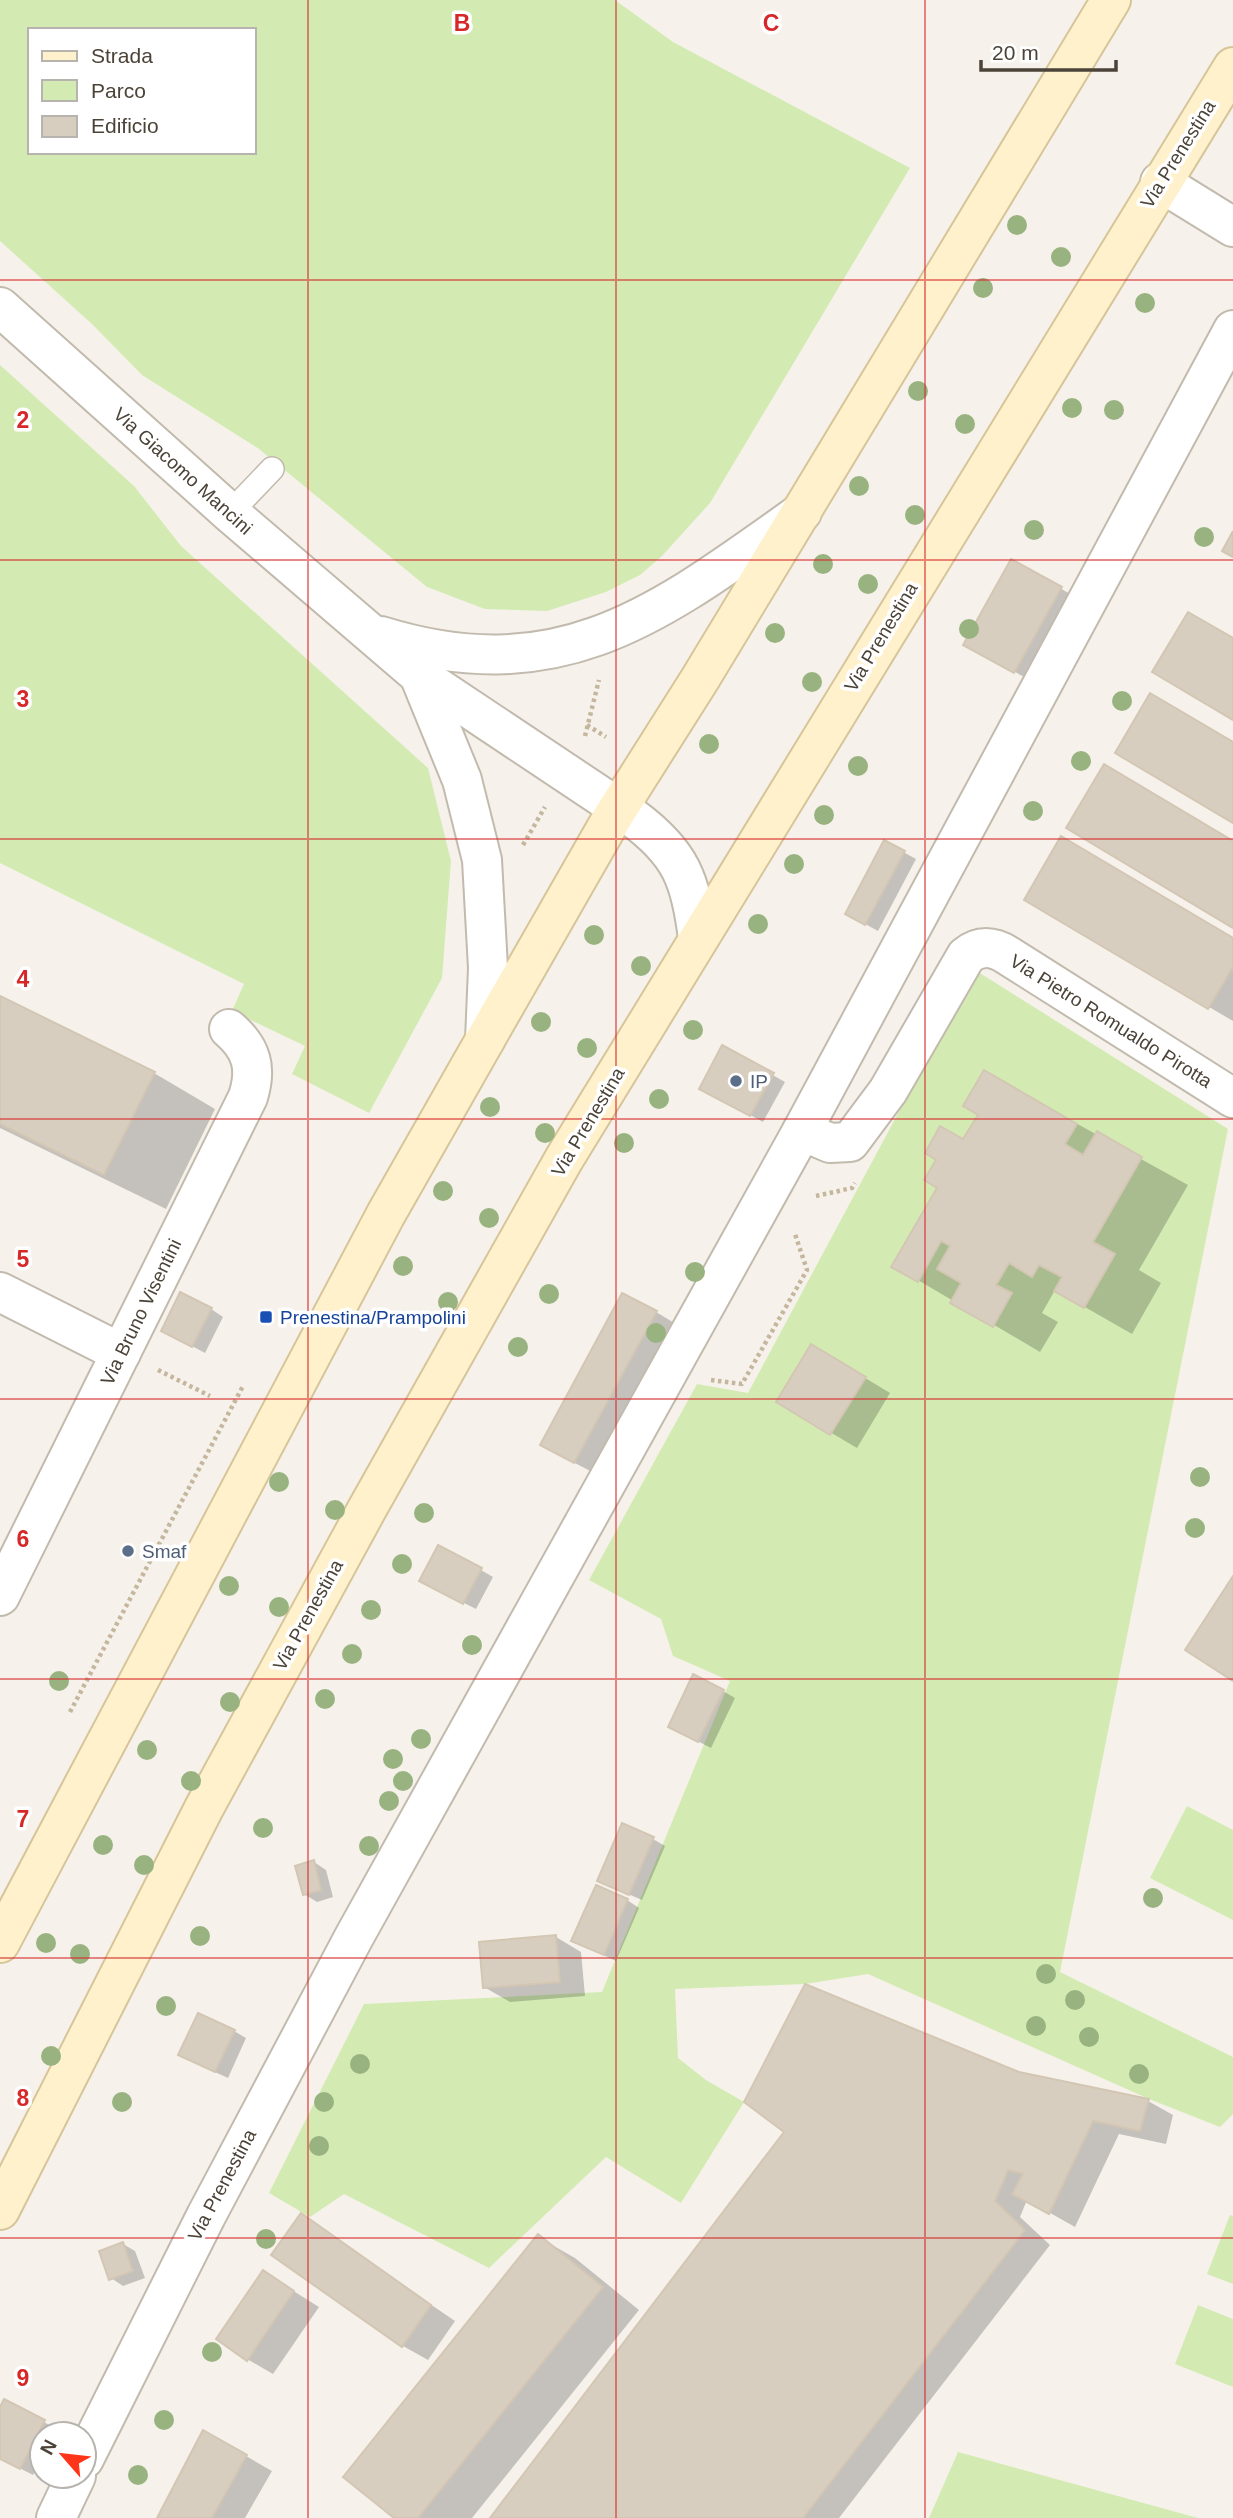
<svg xmlns="http://www.w3.org/2000/svg" width="1233" height="2518" font-family="Helvetica,sans-serif">
	<style>
		.green { fill: #d3ebb3; fill-rule: evenodd }
		.shadow { fill: #0003 }
		.building { fill: #d8cec0; stroke: #d3c6b3; stroke-width: 2 }
		.lines { fill: none; stroke-linecap: round; stroke-linejoin: round }
		.lane-casing { stroke: #c2baad; stroke-width: 26 }
		.street-casing { stroke: #c2baad; stroke-width: 42 }
		.secondary-casing { stroke: #d7c59a; stroke-width: 42 }
		.path { stroke: #c5b69e; stroke-width: 4.5; stroke-dasharray: 3.5 3.5; stroke-linecap: butt }
		.lane { stroke: #fff; stroke-width: 23 }
		.street { stroke: #fff; stroke-width: 38 }
		.secondary { stroke: #fff1cc; stroke-width: 38 }
		.tree { fill: #98b380 }
		.grid { fill: none; stroke: #d62828; stroke-width: 2; stroke-opacity: 0.55 }
		.service-dot { fill: #5c6f8a; stroke: #fff; stroke-width: 2.5 }
		.transit-dot { fill: #1a4fb4; stroke: #fff; stroke-width: 2.5 }
		.labels { text-anchor: middle; dominant-baseline: central; stroke-width: 7; stroke-linejoin: round; paint-order: stroke }
		.street-label { font-size: 19px; fill: #4b4338; stroke: #fff }
		.service-label { font-size: 19px; fill: #4e5e75; stroke: #fff; text-anchor: start }
		.transit-label { font-size: 19px; fill: #164399; stroke: #fff; text-anchor: start }
		.grid-label { font-size: 23px; text-anchor: middle; font-weight: bold; fill: #d62828; stroke: #fff; stroke-width: 7; stroke-linejoin: round; paint-order: stroke }
	</style>
	<rect width="100%" height="100%" fill="#f6f2eb"/>
	<g class="green">
		<path d="M0 0H615L673 42 910 168 710 503 662 556 640 575 606 592 547 611 485 609 427 587 259 449 142 375 92 324 0 241ZM30 30H254V152H30Z"/>
		<path d="M0 365 134 486 181 546 428 768 451 861 442 978 369 1113 292 1074 305 1046 232 1011 244 984 0 863Z"/>
		<path d="M975 970 1228 1129 1060 1972 1233 2057V2114L1220 2127 1149 2099 868 1974 805 1984 675 1989 678 2058 706 2080 744 2102 681 2203 606 2157 489 2268 344 2194 310 2217 269 2193 364 2004 602 1992 730 1681 673 1656 661 1619 589 1580 697 1384 748 1393Z"/>
		<path d="M1187 1806 1233 1830V1920L1150 1878Z"/>
		<path d="M1230 2215 1233 2216V2284L1207 2274Z"/>
		<path d="M1198 2305 1233 2319V2387L1175 2364Z"/>
		<path d="M958 2452 1198 2518H929Z"/>
	</g>
	<g class="shadow">
		<path d="M1012 561 1086 603 1040 686 966 644Z"/>
		<path d="M885 842 916 859 878 931 847 914Z"/>
		<path d="M1233 940V1021L1209 1007Z"/>
		<path d="M0 998 154 1073 215 1109 166 1209 0 1128Z"/>
		<path d="M723 1047 785 1082 763 1122 701 1088Z"/>
		<path d="M985 1073 1188 1185 1139 1270 1161 1283 1132 1334 1055 1290 1042 1313 1058 1322 1040 1352 894 1266 980 1114Z"/>
		<path d="M211 1309 223 1317 205 1353 175 1337Z"/>
		<path d="M656 1312 681 1327 600 1476 567 1459Z"/>
		<path d="M837 1361 890 1393 857 1448 779 1402Z"/>
		<path d="M481 1570 493 1577 476 1609 434 1588Z"/>
		<path d="M723 1691 735 1698 711 1748 682 1733Z"/>
		<path d="M653 1839 665 1846 642 1900 612 1887Z"/>
		<path d="M314 1862 326 1870 333 1897 317 1902 304 1894Z"/>
		<path d="M627 1900 639 1908 616 1961 574 1941Z"/>
		<path d="M556 1937 581 1952 585 1996 510 2002 484 1987Z"/>
		<path d="M234 2031 246 2038 228 2078 193 2062Z"/>
		<path d="M1019 2073 1148 2101 1173 2115 1166 2144 1119 2134 1075 2227 1027 2200 1020 2217 1050 2245 839 2518H492Z"/>
		<path d="M301 2216 455 2321 428 2360 403 2346Z"/>
		<path d="M538 2237 575 2258 639 2310 472 2518H397Z"/>
		<path d="M123 2244 135 2251 145 2278 123 2286 111 2278Z"/>
		<path d="M263 2272 319 2307 273 2374 247 2359Z"/>
		<path d="M0 2411 44 2422 56 2429 54 2434H42V2458L33 2475 0 2458Z"/>
		<path d="M204 2432 272 2471 245 2518H159Z"/>
	</g>
	<g class="building">
		<path d="M1233 531V557L1222 551Z"/>
		<path d="M1011 559 1062 587 1014 673 963 645Z"/>
		<path d="M1188 612 1233 638V720L1152 672Z"/>
		<path d="M1150 693 1233 742V823L1115 753Z"/>
		<path d="M1104 764 1233 841V928L1066 828Z"/>
		<path d="M1061 836 1233 938V967L1208 1009 1024 900Z"/>
		<path d="M884 840 905 851 865 925 845 914Z"/>
		<path d="M0 996 155 1072 104 1175 0 1124Z"/>
		<path d="M722 1045 774 1073 750 1116 699 1089Z"/>
		<path d="M984 1070 1077 1124 1065 1144 1083 1155 1097 1131 1142 1157 1093 1242 1115 1254 1084 1308 1054 1291 1062 1277 1039 1265 1032 1277 1009 1263 996 1285 1012 1293 993 1327 950 1303 961 1283 937 1269 950 1246 941 1241 918 1282 891 1267 937 1188 924 1180 936 1160 925 1153 940 1126 963 1139 978 1115 963 1106Z"/>
		<path d="M180 1292 212 1308 192 1347 161 1331Z"/>
		<path d="M622 1293 657 1311 574 1463 540 1445Z"/>
		<path d="M811 1344 866 1377 830 1435 776 1402Z"/>
		<path d="M438 1545 482 1568 463 1604 419 1581Z"/>
		<path d="M1233 1576V1681L1185 1650Z"/>
		<path d="M693 1674 724 1690 698 1742 668 1727Z"/>
		<path d="M622 1823 654 1837 629 1895 597 1881Z"/>
		<path d="M314 1860 321 1890 303 1895 295 1866Z"/>
		<path d="M596 1885 628 1899 604 1955 571 1941Z"/>
		<path d="M556 1935 560 1982 483 1988 479 1942Z"/>
		<path d="M805 1984 1019 2072 1149 2099 1140 2131 1093 2121 1049 2214 1012 2194 1023 2174 1008 2170 995 2201 1025 2230 803 2518H490L784 2132 744 2102Z"/>
		<path d="M198 2013 235 2030 215 2072 178 2055Z"/>
		<path d="M301 2213 431 2305 402 2347 271 2255Z"/>
		<path d="M538 2234 603 2287 418 2518H394L343 2477Z"/>
		<path d="M123 2242 133 2271 109 2280 99 2251Z"/>
		<path d="M263 2270 294 2291 247 2361 216 2339Z"/>
		<path d="M4 2399 45 2420 20 2469 0 2459V2407Z"/>
		<path d="M203 2430 247 2455 212 2518H157Z"/>
	</g>
	<g class="lines">
		<defs>
			<path id="lane" d="M230 513 272 469"/>
			<g id="street">
				<path d="M1160 182 1233 227"/>
				<path d="M0 307 230 513 419 675 462 780 482 860 488 968 485 1040"/>
				<path d="M381 636C562 692 661 612 802 512"/>
				<path d="M419 675 632 817C681 853 691 880 698 939"/>
				<path d="M802 1131 830 1143 850 1142 888 1091 966 956C979 945 993 946 1007 955L1233 1098"/>
				<path d="M0 1292 121 1353"/>
				<path d="M0 1596 248 1097C257 1068 252 1049 229 1029"/>
				<path d="M84 2459 206 2216 354 1937 802 1131 1233 330"/>
				<path d="M56 2518 76 2476"/>
			</g>
			<g id="secondary">
				<path d="M0 1943 386 1214 485 1040 612 818 700 679 1111 0"/>
				<path d="M0 2210 204 1808 367 1509 564 1159 1233 67"/>
			</g>
		</defs>
		<use href="#lane" class="lane-casing"/>
		<use href="#street" class="street-casing"/>
		<use href="#secondary" class="secondary-casing"/>
		<g class="path">
			<path d="M587 725 606 737"/>
			<path d="M585 736 599 680"/>
			<path d="M523 845 545 807"/>
			<path d="M816 1196 852 1188 855 1183"/>
			<path d="M158 1370 210 1396"/>
			<path d="M711 1380 742 1384 807 1270 795 1234"/>
			<path d="M70 1712 243 1386"/>
		</g>
		<use href="#lane" class="lane"/>
		<use href="#street" class="street"/>
		<use href="#secondary" class="secondary"/>
	</g>
	<g class="tree">
		<circle cx="1017" cy="225" r="10"/>
		<circle cx="1061" cy="257" r="10"/>
		<circle cx="983" cy="288" r="10"/>
		<circle cx="1145" cy="303" r="10"/>
		<circle cx="918" cy="391" r="10"/>
		<circle cx="1072" cy="408" r="10"/>
		<circle cx="1114" cy="410" r="10"/>
		<circle cx="965" cy="424" r="10"/>
		<circle cx="859" cy="486" r="10"/>
		<circle cx="915" cy="515" r="10"/>
		<circle cx="1034" cy="530" r="10"/>
		<circle cx="1204" cy="537" r="10"/>
		<circle cx="823" cy="564" r="10"/>
		<circle cx="868" cy="584" r="10"/>
		<circle cx="969" cy="629" r="10"/>
		<circle cx="775" cy="633" r="10"/>
		<circle cx="812" cy="682" r="10"/>
		<circle cx="1122" cy="701" r="10"/>
		<circle cx="709" cy="744" r="10"/>
		<circle cx="1081" cy="761" r="10"/>
		<circle cx="858" cy="766" r="10"/>
		<circle cx="1033" cy="811" r="10"/>
		<circle cx="824" cy="815" r="10"/>
		<circle cx="794" cy="864" r="10"/>
		<circle cx="758" cy="924" r="10"/>
		<circle cx="594" cy="935" r="10"/>
		<circle cx="641" cy="966" r="10"/>
		<circle cx="541" cy="1022" r="10"/>
		<circle cx="693" cy="1030" r="10"/>
		<circle cx="587" cy="1048" r="10"/>
		<circle cx="659" cy="1099" r="10"/>
		<circle cx="490" cy="1107" r="10"/>
		<circle cx="545" cy="1133" r="10"/>
		<circle cx="624" cy="1143" r="10"/>
		<circle cx="443" cy="1191" r="10"/>
		<circle cx="489" cy="1218" r="10"/>
		<circle cx="403" cy="1266" r="10"/>
		<circle cx="695" cy="1272" r="10"/>
		<circle cx="549" cy="1294" r="10"/>
		<circle cx="448" cy="1302" r="10"/>
		<circle cx="656" cy="1333" r="10"/>
		<circle cx="518" cy="1347" r="10"/>
		<circle cx="1200" cy="1477" r="10"/>
		<circle cx="279" cy="1482" r="10"/>
		<circle cx="335" cy="1510" r="10"/>
		<circle cx="424" cy="1513" r="10"/>
		<circle cx="1195" cy="1528" r="10"/>
		<circle cx="402" cy="1564" r="10"/>
		<circle cx="229" cy="1586" r="10"/>
		<circle cx="279" cy="1607" r="10"/>
		<circle cx="371" cy="1610" r="10"/>
		<circle cx="472" cy="1645" r="10"/>
		<circle cx="352" cy="1654" r="10"/>
		<circle cx="59" cy="1681" r="10"/>
		<circle cx="325" cy="1699" r="10"/>
		<circle cx="230" cy="1702" r="10"/>
		<circle cx="421" cy="1739" r="10"/>
		<circle cx="147" cy="1750" r="10"/>
		<circle cx="393" cy="1759" r="10"/>
		<circle cx="191" cy="1781" r="10"/>
		<circle cx="403" cy="1781" r="10"/>
		<circle cx="389" cy="1801" r="10"/>
		<circle cx="263" cy="1828" r="10"/>
		<circle cx="103" cy="1845" r="10"/>
		<circle cx="369" cy="1846" r="10"/>
		<circle cx="144" cy="1865" r="10"/>
		<circle cx="1153" cy="1898" r="10"/>
		<circle cx="200" cy="1936" r="10"/>
		<circle cx="46" cy="1943" r="10"/>
		<circle cx="80" cy="1954" r="10"/>
		<circle cx="1046" cy="1974" r="10"/>
		<circle cx="1075" cy="2000" r="10"/>
		<circle cx="166" cy="2006" r="10"/>
		<circle cx="1036" cy="2026" r="10"/>
		<circle cx="1089" cy="2037" r="10"/>
		<circle cx="51" cy="2056" r="10"/>
		<circle cx="360" cy="2064" r="10"/>
		<circle cx="1139" cy="2074" r="10"/>
		<circle cx="122" cy="2102" r="10"/>
		<circle cx="324" cy="2102" r="10"/>
		<circle cx="319" cy="2146" r="10"/>
		<circle cx="266" cy="2239" r="10"/>
		<circle cx="212" cy="2352" r="10"/>
		<circle cx="164" cy="2420" r="10"/>
		<circle cx="138" cy="2475" r="10"/>
	</g>
	<path class="grid" d="M308 0V2518M616 0V2518M925 0V2518M0 280H1233M0 560H1233M0 839H1233M0 1119H1233M0 1399H1233M0 1679H1233M0 1958H1233M0 2238H1233"/>
	<g class="service-dot">
		<circle cx="736" cy="1081" r="7"/>
		<circle cx="128" cy="1551" r="7"/>
	</g>
	<rect class="transit-dot" x="259" y="1310" width="14" height="14" rx="3.5"/>
	<g class="labels">
		<g class="street-label">
			<text transform="translate(1178 154) rotate(-58)">Via Prenestina</text>
			<text transform="translate(183 471) rotate(42)">Via Giacomo Mancini</text>
			<text transform="translate(881 637) rotate(-59)">Via Prenestina</text>
			<text transform="translate(1111 1021) rotate(32)">Via Pietro Romualdo Pirotta</text>
			<text transform="translate(588 1122) rotate(-59)">Via Prenestina</text>
			<text transform="translate(141 1312) rotate(-64)">Via Bruno Visentini</text>
			<text transform="translate(308 1615) rotate(-61)">Via Prenestina</text>
			<text transform="translate(222 2185) rotate(-62)">Via Prenestina</text>
		</g>
		<g class="service-label">
			<text x="750" y="1081">IP</text>
			<text x="142" y="1551">Smaf</text>
		</g>
		<g class="transit-label">
			<text x="280" y="1317">Prenestina/Prampolini</text>
		</g>
	</g>
	<g class="grid-label">
		<text x="462" y="31">B</text>
		<text x="771" y="31">C</text>
		<text x="23" y="428">2</text>
		<text x="23" y="707">3</text>
		<text x="23" y="987">4</text>
		<text x="23" y="1267">5</text>
		<text x="23" y="1547">6</text>
		<text x="23" y="1827">7</text>
		<text x="23" y="2106">8</text>
		<text x="23" y="2386">9</text>
	</g>
	<rect x="28" y="28" width="228" height="126" fill="#ffffff" stroke="#b7b4af" stroke-width="2"/>
	<rect x="42" y="51" width="35" height="10" fill="#fff1cc" stroke="#b7b4af" stroke-width="2"/>
	<text x="91" y="63" font-size="21" fill="#4b4338">Strada</text>
	<rect x="42" y="80" width="35" height="21" fill="#d3ebb3" stroke="#b7b4af" stroke-width="2"/>
	<text x="91" y="98" font-size="21" fill="#4b4338">Parco</text>
	<rect x="42" y="116" width="35" height="21" fill="#d8cec0" stroke="#b7b4af" stroke-width="2"/>
	<text x="91" y="133" font-size="21" fill="#4b4338">Edificio</text>
	<g transform="translate(63 2455) rotate(298)"><circle r="33" fill="#ffffff" stroke="#b7b4af" stroke-width="2"/>
	<path d="M0-5L12 26L0 18L-12 26Z" fill="#ff3519"/>
	<text y="-10" font-size="19" font-weight="bold" text-anchor="middle" fill="#4b4338">N</text>
	</g>
	<path d="M981 60v10h135v-10" fill="none" stroke="#4b4338" stroke-width="3.5"/>
	<text x="992" y="60" font-size="21" fill="#4b4338" stroke="#ffffff" stroke-width="5" paint-order="stroke">20 m</text>
</svg>
